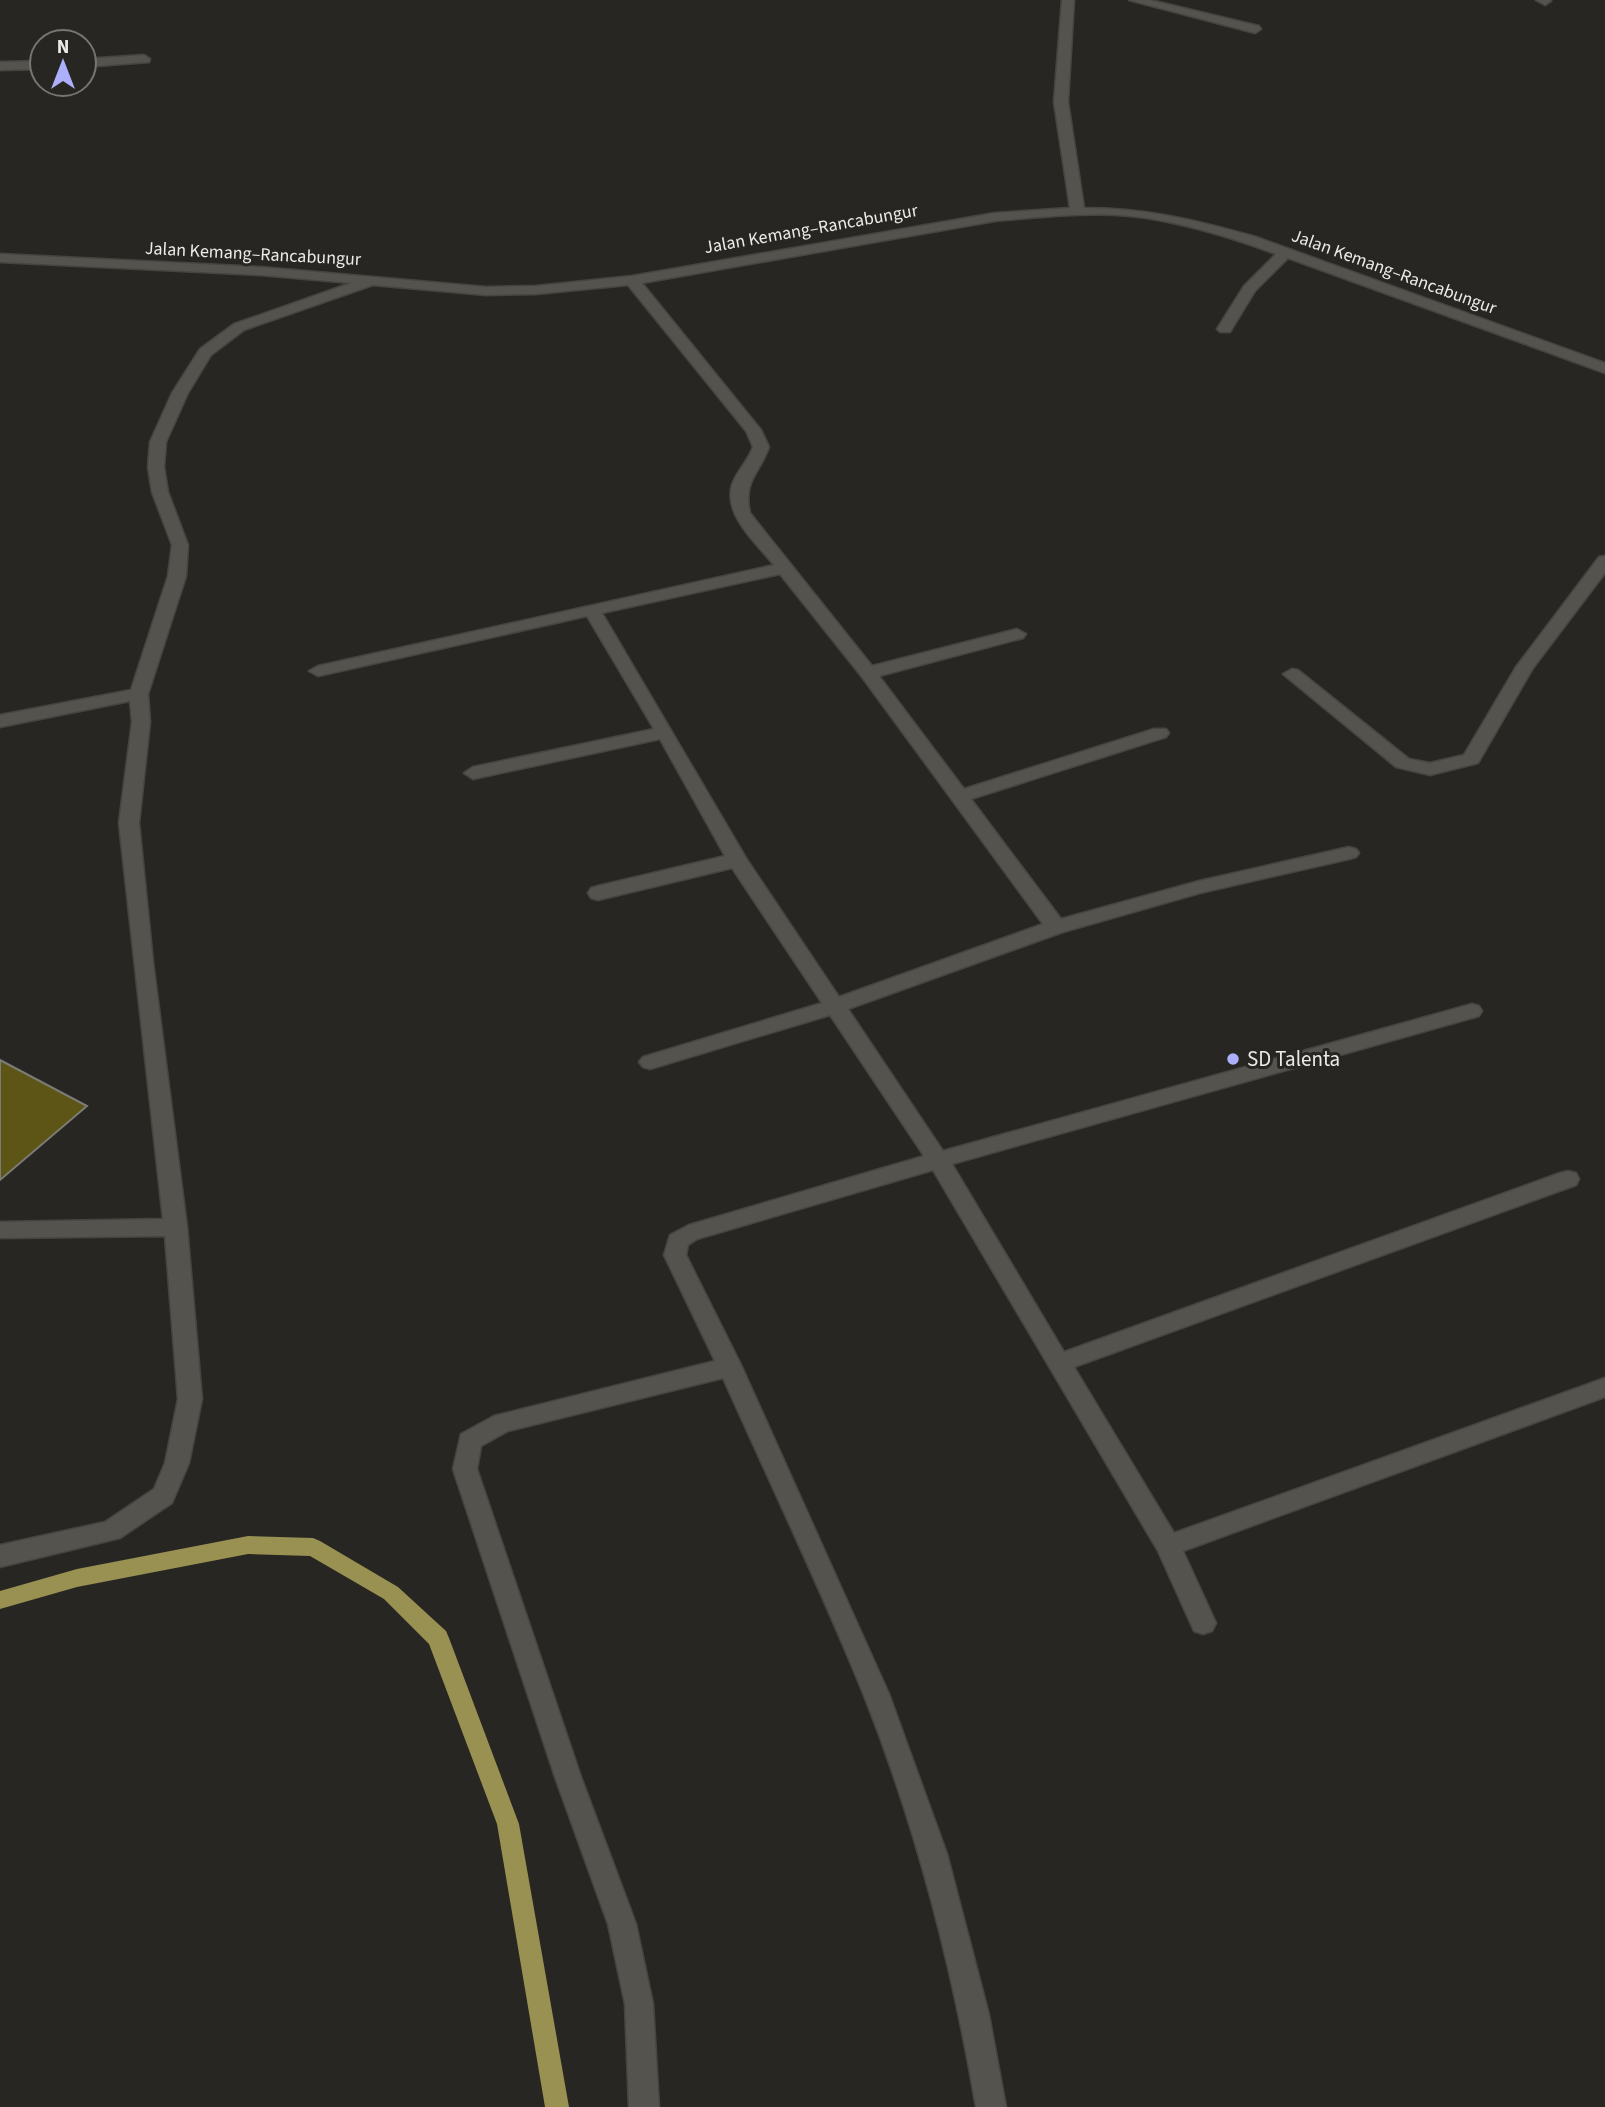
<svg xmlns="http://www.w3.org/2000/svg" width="1605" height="2107" font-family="'Source Sans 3',sans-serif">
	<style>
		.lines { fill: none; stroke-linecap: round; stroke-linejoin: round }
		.stream { fill: #989152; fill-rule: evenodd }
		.building { fill: #5d5516; stroke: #7c7b76; stroke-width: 2 }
		.minor-casing { stroke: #454440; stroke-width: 3 }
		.minor { fill: #54534e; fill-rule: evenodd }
		.poi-dot { fill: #acaffb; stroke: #272622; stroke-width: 2.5 }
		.labels { text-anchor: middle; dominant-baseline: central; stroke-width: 6; stroke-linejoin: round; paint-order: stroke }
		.far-street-label { font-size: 18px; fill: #ebebe8; stroke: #272622 }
		.poi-label { font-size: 21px; fill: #ebebe8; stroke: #272622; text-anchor: start }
	</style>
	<rect width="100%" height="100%" fill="#272622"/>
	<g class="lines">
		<path class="stream" d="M248 1536 313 1538 320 1541 398 1587 446 1631 449 1638 519 1824 569 2107H545L497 1824 429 1644 384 1599 310 1556 248 1554 77 1587 0 1609V1591L77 1569Z"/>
	</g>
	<path class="building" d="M0 1060 87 1106 0 1180Z"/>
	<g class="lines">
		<defs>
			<g id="minor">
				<path d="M1062 0H1074L1068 102 1084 208C1146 208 1196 220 1256 237L1605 363V373L1288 258 1255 291 1230 332H1220L1217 329 1244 286 1276 254C1230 237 1179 221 1130 216 1086 212 1039 217 995 221L642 283 761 430 769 447C759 475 743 480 750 513L872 666 1017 629 1026 634 1023 638 879 676 964 789 1154 729H1166L1169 733 1166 737 971 799 1061 919 1199 881 1349 847 1356 849 1359 853 1356 857 1349 859 1200 893 1063 932 848 1009 943 1151 1472 1004 1479 1006 1482 1011 1479 1016 952 1164 1064 1352 1560 1173 1568 1171 1576 1173 1579 1179 1576 1185 1074 1367 1174 1533 1605 1378V1397L1183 1551 1216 1623 1212 1631 1203 1634 1194 1631 1158 1551 933 1170 697 1239 688 1245 686 1255 742 1367 889 1694 947 1854 989 2015 1006 2107H976C952 1966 916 1826 863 1693 820 1587 770 1483 723 1378L508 1431 481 1446 477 1469 581 1777 636 1924 653 2004 659 2107H629L625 2004 608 1924 555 1777 453 1469 461 1434 494 1416 715 1361 664 1255 670 1235 689 1225 924 1156 830 1015 650 1069 643 1067 639 1062 643 1057 822 1003 732 868 598 900 591 898 588 893 591 888 598 886 725 856 660 739 473 779 464 773 473 767 654 729 587 616 318 676 309 671 318 666 774 565C757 544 723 515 732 485 736 472 748 461 753 447L746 431 628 285 536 294 486 295 373 285 244 330 211 355 188 393 166 442 164 467 168 492 188 545 186 576 148 694 150 722 139 823 153 962 187 1227 202 1399 189 1463 172 1503 120 1538 0 1567V1545L105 1522 154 1489 165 1463 178 1399 165 1236 0 1238V1222L163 1219 119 823 132 722 130 701 0 727V715L131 690 168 576 172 545 152 492 148 467 150 442 172 393 200 349 234 324 351 283 260 275 0 262V254L260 267 486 287 536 286 632 276 995 213 1070 208 1054 102ZM780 574 862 677 1043 924 839 997 746 858 602 613Z"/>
				<path d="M1129 0H1150L1259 26 1261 29 1255 33Z"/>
				<path d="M1536 0H1551V1L1545 5Z"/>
				<path d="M144 55 150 59 149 62 84 67V59Z"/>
				<path d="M42 61V69L0 70V62Z"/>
				<path d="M1605 556V573L1533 668 1478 763 1430 775 1396 767 1283 674 1292 669 1298 670 1409 759 1430 763 1464 755 1516 667 1599 557Z"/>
			</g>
		</defs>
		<use href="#minor" class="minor-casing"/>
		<use href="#minor" class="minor"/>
	</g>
	<circle class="poi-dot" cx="1233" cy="1059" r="7"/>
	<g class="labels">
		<g class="far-street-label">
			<text transform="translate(811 229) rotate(-10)">Jalan Kemang–Rancabungur</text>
			<text transform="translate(253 254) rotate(3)">Jalan Kemang–Rancabungur</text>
			<text transform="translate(1394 272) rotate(20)">Jalan Kemang–Rancabungur</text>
		</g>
		<g class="poi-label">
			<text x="1247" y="1059">SD Talenta</text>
		</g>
	</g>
	<g transform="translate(63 63)"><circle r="33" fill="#272622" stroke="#757571" stroke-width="2"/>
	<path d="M0-5L12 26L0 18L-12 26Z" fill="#acaffb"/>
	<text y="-10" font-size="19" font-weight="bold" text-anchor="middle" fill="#ebebe8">N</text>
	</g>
</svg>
